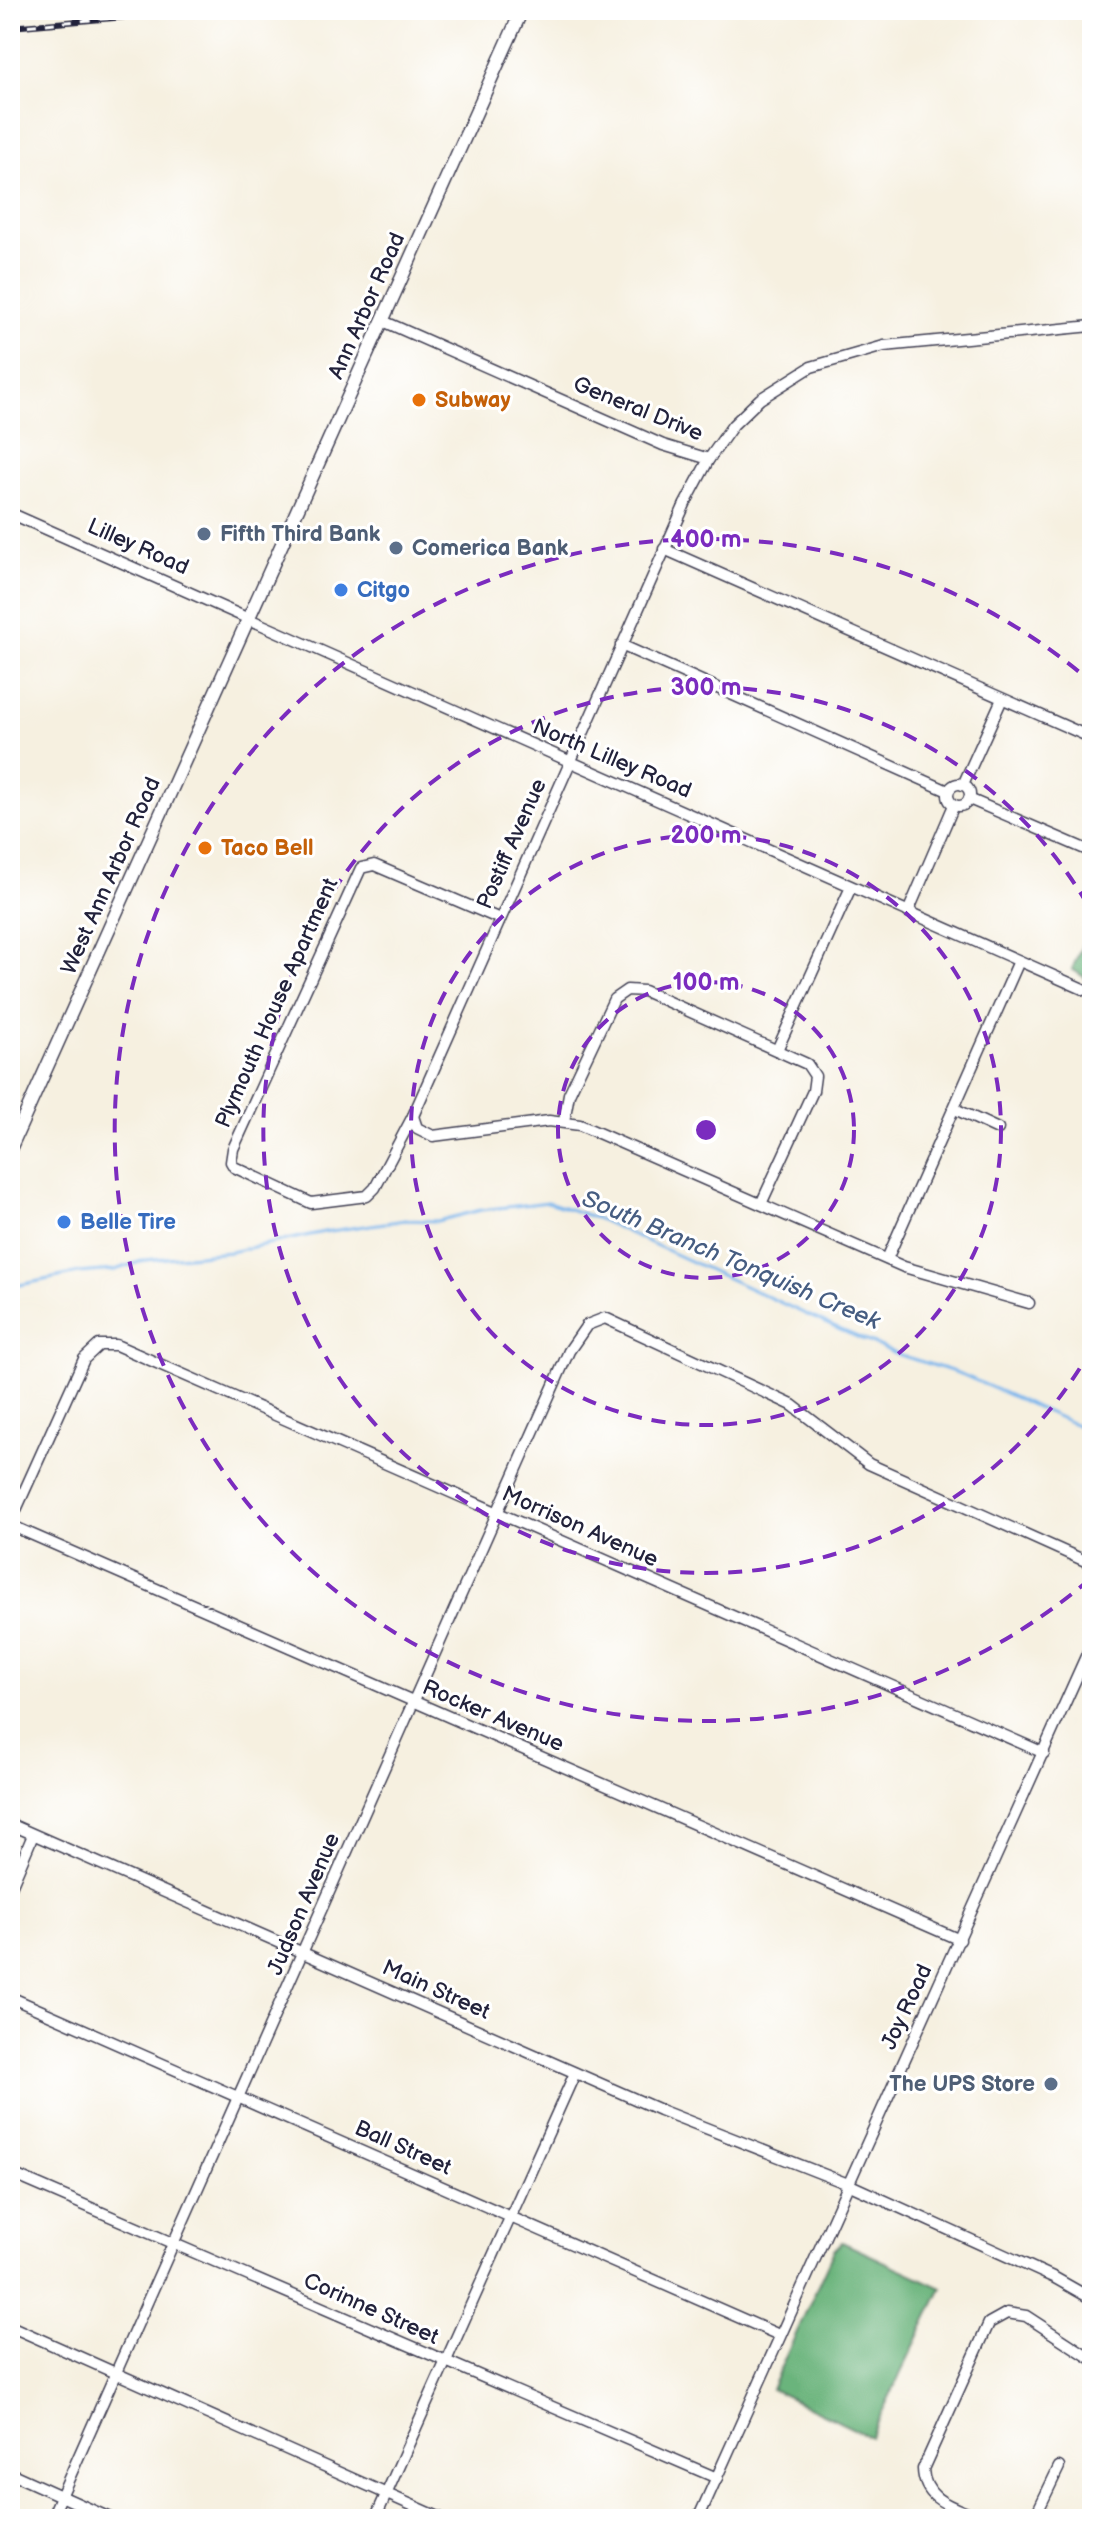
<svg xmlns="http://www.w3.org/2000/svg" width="1102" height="2529" font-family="'Balsamiq Sans',sans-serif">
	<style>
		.forest { fill: #6ab47c; stroke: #466b5c; stroke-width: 2 }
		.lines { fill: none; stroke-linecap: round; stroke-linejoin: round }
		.stream { stroke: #7bb6ec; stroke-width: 3 }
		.minor-casing { stroke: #424154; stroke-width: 13 }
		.major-casing { stroke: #424154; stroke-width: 15 }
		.minor { stroke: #fff; stroke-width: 10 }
		.major { stroke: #fff; stroke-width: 12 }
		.rail-casing { stroke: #22223b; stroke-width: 6 }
		.rail { stroke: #fff; stroke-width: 3; stroke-dasharray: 9; stroke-linecap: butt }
		.ring { fill: none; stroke: #7b2cbf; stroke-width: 4; stroke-dasharray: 14 10 }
		.food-dot { fill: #e8710a; stroke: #fff; stroke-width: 3 }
		.service-dot { fill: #5c6f8a; stroke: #fff; stroke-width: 3 }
		.shop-dot { fill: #3f7fe0; stroke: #fff; stroke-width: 3 }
		.labels { text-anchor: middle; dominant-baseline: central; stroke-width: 6; stroke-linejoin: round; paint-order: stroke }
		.street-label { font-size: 22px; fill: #22223b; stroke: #fff }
		.food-label { font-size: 22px; font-weight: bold; fill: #c56008; stroke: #fff; text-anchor: start }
		.service-label { font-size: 22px; font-weight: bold; fill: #4e5e75; stroke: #fff; text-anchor: start }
		.shop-label { font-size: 22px; font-weight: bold; fill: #366cbe; stroke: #fff; text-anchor: start }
		.water-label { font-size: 24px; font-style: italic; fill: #465d82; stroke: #fff }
		.centre { fill: #7b2cbf; stroke: #fff; stroke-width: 4 }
		.ring-label { font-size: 24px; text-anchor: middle; font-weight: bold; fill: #7b2cbf; stroke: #fff; stroke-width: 6; stroke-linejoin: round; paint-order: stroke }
	</style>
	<rect width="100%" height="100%" fill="#fff"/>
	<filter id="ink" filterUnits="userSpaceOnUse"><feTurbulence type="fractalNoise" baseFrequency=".0125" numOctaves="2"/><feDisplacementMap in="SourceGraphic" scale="16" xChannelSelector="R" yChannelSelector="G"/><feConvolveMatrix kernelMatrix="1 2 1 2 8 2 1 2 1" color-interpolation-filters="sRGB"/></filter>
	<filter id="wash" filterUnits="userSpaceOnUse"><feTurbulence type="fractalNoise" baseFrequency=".006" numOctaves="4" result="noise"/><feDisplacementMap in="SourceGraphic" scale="32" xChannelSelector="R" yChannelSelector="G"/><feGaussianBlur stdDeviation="1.8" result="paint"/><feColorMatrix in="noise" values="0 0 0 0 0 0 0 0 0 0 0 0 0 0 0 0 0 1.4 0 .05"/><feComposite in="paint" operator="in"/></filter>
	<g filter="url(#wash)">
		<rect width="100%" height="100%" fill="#f6f0e0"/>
		<g class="forest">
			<path d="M1088 932H1092V982L1072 969Z"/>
			<path d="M842 2242 942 2288 870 2437 771 2389 834 2250Z"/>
		</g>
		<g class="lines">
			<path class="stream" d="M10 1287 78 1273 115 1270 145 1260 230 1252 324 1232 405 1220 437 1221 481 1210 548 1202 596 1218 836 1328 900 1355 961 1374 1092 1432"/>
		</g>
	</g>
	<g filter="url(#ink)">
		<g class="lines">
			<defs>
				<g id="minor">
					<path d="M383 321 663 445 709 459"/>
					<path d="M10 513 1092 993"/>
					<path d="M664 549 1092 738"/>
					<path d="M621 645 948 791"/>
					<circle cx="959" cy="795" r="11"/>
					<path d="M963 785 1002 699"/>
					<path d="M969 799 1092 852"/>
					<path d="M908 912 954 805"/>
					<path d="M500 919 374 865 361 868 233 1149 231 1162 234 1167 311 1203 367 1196 375 1188 413 1116 685 504 709 459 733 425 760 399 811 367 884 346 1092 326"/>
					<path d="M777 1050 851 887"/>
					<path d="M955 1109 998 1129"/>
					<path d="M413 1116 417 1128 433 1136 549 1121 580 1125 904 1267 1029 1303"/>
					<path d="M564 1121 569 1094 614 999 627 990 644 991 807 1064 815 1076 813 1091 761 1204"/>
					<path d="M887 1259 1019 961"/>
					<path d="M10 1523 84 1359 99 1345H116L1044 1753"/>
					<path d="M10 1525 960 1940"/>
					<path d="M10 1824 660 2110 848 2184 1055 2278 1092 2299"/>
					<path d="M10 1889 33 1835"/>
					<path d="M10 1997 779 2335"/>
					<path d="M10 2173 717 2478"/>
					<path d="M10 2326 443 2519"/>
					<path d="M10 2473 112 2519"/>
					<path d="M51 2519 569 1351 587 1325 605 1318 792 1405 869 1464 1092 1564"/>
					<path d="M375 2519 575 2073"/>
					<path d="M698 2519 1092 1643"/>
					<path d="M981 2519C955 2507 924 2502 923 2469L989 2323 1007 2313 1026 2316 1092 2359"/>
					<path d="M1034 2519 1059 2467"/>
				</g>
				<path id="major" d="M10 1149 522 10"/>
			</defs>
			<use href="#minor" class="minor-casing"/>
			<use href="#major" class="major-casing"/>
			<use href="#minor" class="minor"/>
			<use href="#major" class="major"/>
			<defs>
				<path id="rail" d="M10 27 206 10"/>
			</defs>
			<use href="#rail" class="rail-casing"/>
			<use href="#rail" class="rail"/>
		</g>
	</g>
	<g class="ring">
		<circle cx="706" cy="1130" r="148"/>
		<circle cx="706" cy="1130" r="295"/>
		<path d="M1092 1348A443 443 0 1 1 1092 912"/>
		<path d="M1090 1579A591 591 0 1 1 1090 681"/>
	</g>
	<g class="food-dot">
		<circle cx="419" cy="400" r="8"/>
		<circle cx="205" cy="848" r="8"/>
	</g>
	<g class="service-dot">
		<circle cx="204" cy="534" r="8"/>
		<circle cx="396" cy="548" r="8"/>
		<circle cx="1051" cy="2084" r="8"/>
	</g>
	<g class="shop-dot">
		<circle cx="341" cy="590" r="8"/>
		<circle cx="64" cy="1222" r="8"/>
	</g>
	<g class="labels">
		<g class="street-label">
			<text transform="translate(367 306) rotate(-66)">Ann Arbor Road</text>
			<text transform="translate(638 409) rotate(22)">General Drive</text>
			<text transform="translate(138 547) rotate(24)">Lilley Road</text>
			<text transform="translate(612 759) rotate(23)">North Lilley Road</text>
			<text transform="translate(512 844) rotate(-66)">Postiff Avenue</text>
			<text transform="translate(111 876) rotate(-66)">West Ann Arbor Road</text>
			<text transform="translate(277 1003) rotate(-66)">Plymouth House Apartment</text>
			<text transform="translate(580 1527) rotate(24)">Morrison Avenue</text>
			<text transform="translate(493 1716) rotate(23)">Rocker Avenue</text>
			<text transform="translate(304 1904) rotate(-67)">Judson Avenue</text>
			<text transform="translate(436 1990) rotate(24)">Main Street</text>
			<text transform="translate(907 2007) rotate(-65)">Joy Road</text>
			<text transform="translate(403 2148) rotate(24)">Ball Street</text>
			<text transform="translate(371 2309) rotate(24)">Corinne Street</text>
		</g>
		<g class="food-label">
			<text x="435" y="400">Subway</text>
			<text x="221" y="848">Taco Bell</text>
		</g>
		<g class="service-label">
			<text x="220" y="534">Fifth Third Bank</text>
			<text x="412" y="548">Comerica Bank</text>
			<text x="1035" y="2084" text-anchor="end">The UPS Store</text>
		</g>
		<g class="shop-label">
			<text x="357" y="590">Citgo</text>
			<text x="80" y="1222">Belle Tire</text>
		</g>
		<g class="water-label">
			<text transform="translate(731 1260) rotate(23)">South Branch Tonquish Creek</text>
		</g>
	</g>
	<circle cx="706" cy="1130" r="12" class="centre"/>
	<g class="ring-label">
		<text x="706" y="547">400 m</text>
		<text x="706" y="695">300 m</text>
		<text x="706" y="843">200 m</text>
		<text x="706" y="990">100 m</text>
	</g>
	<rect width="1102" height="2529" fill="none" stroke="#fff" stroke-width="40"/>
</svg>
